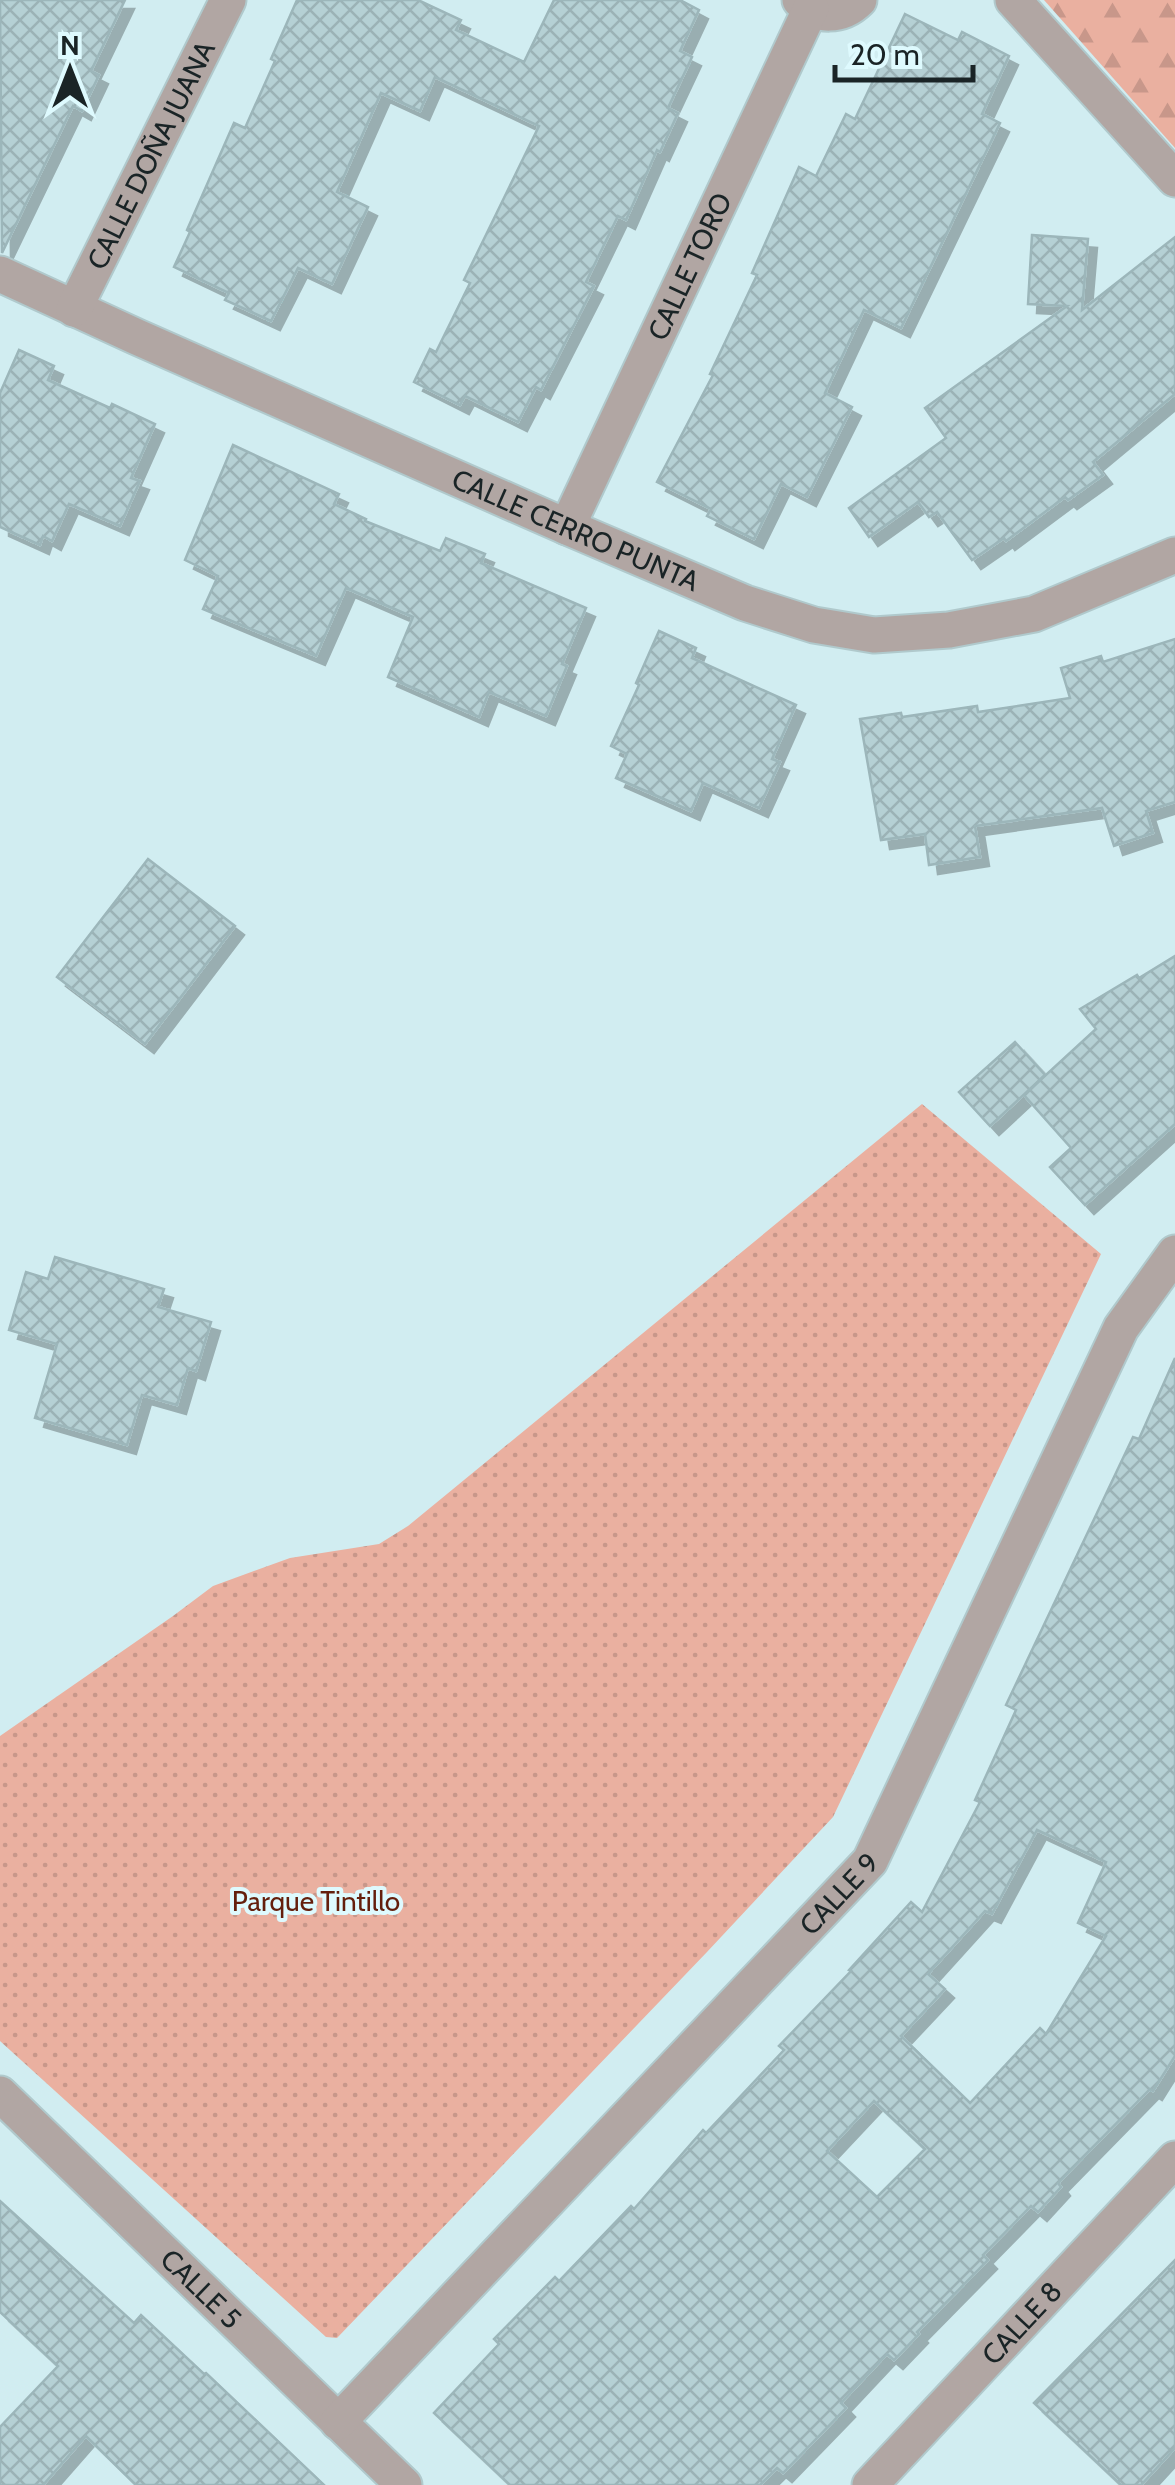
<svg xmlns="http://www.w3.org/2000/svg" width="1175" height="2485" font-family="Cabin,sans-serif">
	<style>
		.forest { fill: url(#forest-firs) }
		.park { fill: url(#park-dots) }
		.building { fill: url(#building-cross-hatch); stroke: #9cb6ba; stroke-width: 2.5; fill-rule: evenodd; filter: url(#shadow) }
		.lines { fill: none; stroke-linecap: round; stroke-linejoin: round }
		.minor-casing { stroke: #b0c9cc; stroke-width: 39 }
		.minor { stroke: #b1a6a3; stroke-width: 35 }
		.labels { text-anchor: middle; dominant-baseline: central; stroke-width: 8; stroke-linejoin: round; paint-order: stroke }
		.street-label { font-size: 28px; fill: #1a2426; stroke: #defafe }
		.park-label { font-size: 28px; fill: #641f0c; stroke: #defafe }
	</style>
	<defs>
		<pattern id="forest-firs" width="22" height="20" patternUnits="userSpaceOnUse" patternTransform="scale(2.5)"><rect width="22" height="20" fill="#eab0a0"/><path d="M5 1l3.5 6h-7zM16 11l3.5 6h-7z" fill="#c8978a"/></pattern>
		<pattern id="park-dots" width="8" height="8" patternUnits="userSpaceOnUse" patternTransform="scale(2.5)"><rect width="8" height="8" fill="#eab0a0"/><path d="M2 2h.1M6 6h.1" fill="none" stroke="#c8978a" stroke-width="1.8" stroke-linecap="round"/></pattern>
		<pattern id="building-cross-hatch" width="8" height="8" patternUnits="userSpaceOnUse" patternTransform="scale(2.5)"><rect width="8" height="8" fill="#b5d0d4"/><path d="M0 0l8 8M0 8l8-8" fill="none" stroke="#9bb2b6"/></pattern>
		<filter id="shadow"><feDropShadow dx="9" dy="9" stdDeviation="0" flood-color="#0004"/></filter>
	</defs>
	<rect width="100%" height="100%" fill="#d1edf1"/>
	<path class="forest" d="M1044 0H1175V148Z"/>
	<path class="park" d="M922 1104 1101 1254 833 1817 707 1952 337 2338 326 2337 0 2041V1736L173 1616 213 1586 290 1558 379 1544 408 1526Z"/>
	<g class="building">
		<path d="M0 0H125L91 71 99 75 82 111 73 106 2 253Z"/>
		<path d="M297 0H418L461 20 456 30 524 62 554 0H680L699 10 680 51 692 57 668 108 678 113 660 152 657 150 626 220 618 216 586 282 594 286 541 390 536 387 518 422 465 396 460 405 414 382 430 349 436 352 470 283 464 280 539 126 435 77 420 111 381 93 337 192 368 207 332 284 298 268 271 321 225 300 229 293 174 267 190 232 187 230 234 123 245 128 275 61 271 59Z"/>
		<path d="M905 14 958 40 962 32 1009 56 982 114 1000 123 901 328 864 310 825 393 852 407 807 497 781 484 754 539 707 516 711 509 657 482 713 375 710 374 757 275 752 273 799 167 816 176 846 114 855 119Z"/>
		<path d="M1032 235 1088 239 1082 310 1175 237V394L1093 462 1103 475 1068 500 1065 497 1006 541 1004 538 972 560 937 512 929 517 918 502 869 537 849 508 946 438 925 408 1067 306 1028 304Z"/>
		<path d="M19 350 54 366 48 380 110 408 112 404 155 424 131 478 140 481 120 526 69 504 52 541 43 536 40 545 0 527V393Z"/>
		<path d="M233 445 339 494 334 504 366 519 365 521 440 551 446 538 485 554 481 563 586 608 562 664 567 666 546 716 489 692 479 717 388 677 413 617 346 588 316 656 203 609 218 576 185 560Z"/>
		<path d="M659 631 696 648 692 658 796 705 772 759 780 762 759 808 703 783 691 811 616 778 627 754 611 746 639 685 636 683Z"/>
		<path d="M1175 639V802L1146 811 1153 833 1114 846 1102 808 975 826 980 857 929 865 925 834 881 840 860 719 901 713 902 717 977 706 978 712 1070 698 1061 668 1101 656 1103 662Z"/>
		<path d="M148 859 235 926 145 1044 57 977Z"/>
		<path d="M1175 956V1124L1085 1205 1050 1167 1071 1148 1024 1095 1096 1029 1080 1009 1137 975 1139 978Z"/>
		<path d="M1015 1042 1045 1075 990 1126 959 1092Z"/>
		<path d="M55 1257 164 1289 158 1307 211 1322 196 1371 188 1368 177 1405 142 1395 127 1445 35 1418 57 1344 9 1330 26 1272 48 1279Z"/>
		<path d="M1175 1358V2056L1153 2091 1150 2089 1058 2183 1061 2187 1038 2212 1031 2206 983 2255 988 2260 917 2332 919 2334 894 2360 887 2354 841 2403 846 2408 783 2473 777 2468 760 2485H510L434 2413 499 2344 494 2339 555 2277 559 2281 631 2206 634 2209 703 2130 706 2133 784 2050 779 2046 851 1971 849 1970 911 1902 922 1912 980 1802 975 1800 1016 1710 1006 1705 1133 1437 1139 1439ZM1037 1830 1106 1862 1078 1923 1106 1936 1046 2034 1040 2028 970 2103 901 2036 945 1989 928 1974 985 1911 992 1914ZM874 2101 925 2149 877 2197 827 2151Z"/>
		<path d="M0 2201 134 2323 141 2315 204 2374 206 2373 324 2485H136L86 2436 43 2485H0V2427L58 2366 0 2312Z"/>
		<path d="M1175 2260V2448L1141 2485H1121L1034 2403Z"/>
	</g>
	<g class="lines">
		<defs>
			<g id="minor">
				<path d="M800 0C817 18 842 17 859 0"/>
				<path d="M1013 0 1175 179"/>
				<path id="s1" d="M0 274 137 337 567 527 745 603 814 625 874 635 949 630 1034 614 1175 555"/>
				<path id="s2" d="M74 309 228 0"/>
				<path id="s3" d="M567 527 811 8"/>
				<path id="s4" d="M0 2094 404 2485"/>
				<path id="s5" d="M338 2422 870 1861 1121 1328 1175 1253"/>
				<path id="s6" d="M870 2485 1175 2159"/>
			</g>
		</defs>
		<use href="#minor" class="minor-casing"/>
		<use href="#minor" class="minor"/>
	</g>
	<g class="labels">
		<g class="street-label">
			<text stroke="none"><textPath href="#s2" startOffset="172">CALLE DOÑA JUANA</textPath></text>
			<text stroke="none"><textPath href="#s3" startOffset="288">CALLE TORO</textPath></text>
			<text stroke="none"><textPath href="#s1" startOffset="630">CALLE CERRO PUNTA</textPath></text>
			<text stroke="none"><textPath href="#s5" startOffset="728">CALLE 9</textPath></text>
			<text stroke="none"><textPath href="#s4" startOffset="280">CALLE 5</textPath></text>
			<text stroke="none"><textPath href="#s6" startOffset="222">CALLE 8</textPath></text>
		</g>
		<g class="park-label">
			<text x="316" y="1901">Parque Tintillo</text>
		</g>
	</g>
	<g transform="translate(70 70)" stroke="#defafe" stroke-width="8" paint-order="stroke">
	<path d="M0-8L18 38L0 25L-18 38Z" fill="#1a2426"/>
	<text y="-15" font-size="28" font-weight="bold" text-anchor="middle" fill="#1a2426">N</text>
	</g>
	<path d="M835 65v15h138v-15" fill="none" stroke="#1a2426" stroke-width="5"/>
	<text x="850" y="65" font-size="30" fill="#1a2426" stroke="#defafe" stroke-width="8" paint-order="stroke">20 m</text>
</svg>
